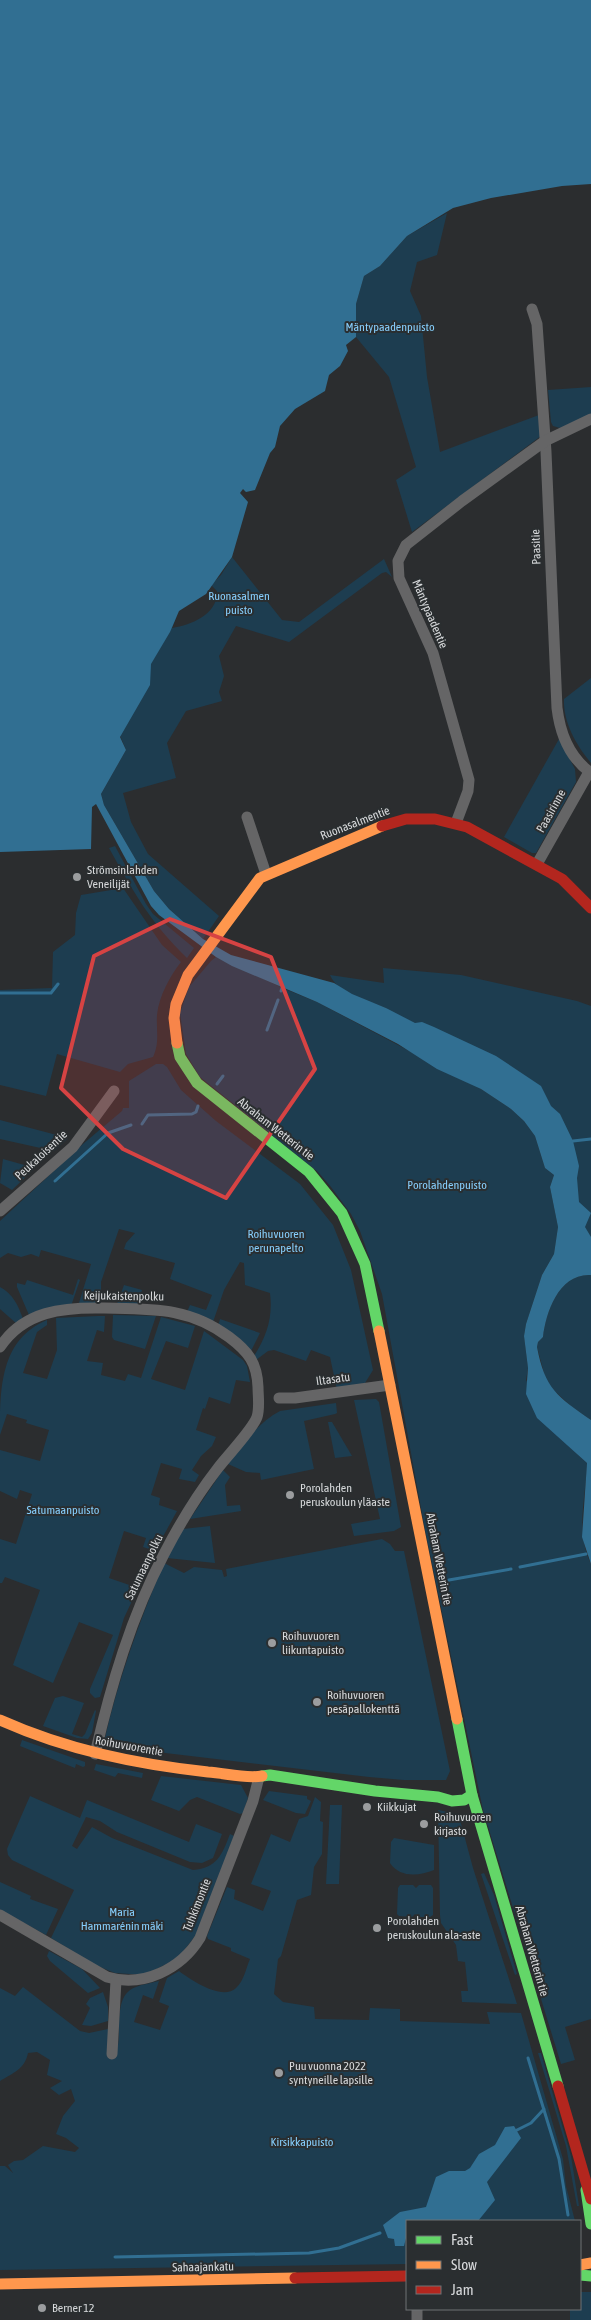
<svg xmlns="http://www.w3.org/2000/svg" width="591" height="2320" font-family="'Asap Condensed',sans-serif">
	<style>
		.green { fill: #1d3d50 }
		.water { fill: #316f92 }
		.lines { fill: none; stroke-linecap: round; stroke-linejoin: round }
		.stream { stroke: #316f92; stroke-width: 3 }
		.street { stroke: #656566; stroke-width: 11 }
		.fast { stroke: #63d668; stroke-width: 11 }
		.slow { stroke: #ff974d; stroke-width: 11 }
		.jam { stroke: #b3261e; stroke-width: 11 }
		.marked { fill: #d64343; fill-opacity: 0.2; stroke: #d64343; stroke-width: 4; stroke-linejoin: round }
		.poi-dot { fill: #9b9d9f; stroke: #2a2e30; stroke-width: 2 }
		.labels { text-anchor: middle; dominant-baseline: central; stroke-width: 4; stroke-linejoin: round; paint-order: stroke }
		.park-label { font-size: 12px; fill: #86cefc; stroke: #2a2e30 }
		.street-label { font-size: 12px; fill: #d7d9db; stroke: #2a2e30 }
		.poi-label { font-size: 12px; fill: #d7d9db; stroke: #2a2e30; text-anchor: start }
	</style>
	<rect width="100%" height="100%" fill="#2b2d2f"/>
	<g class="green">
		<path d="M447 213 437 255 417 262 410 291 421 316 427 377 440 452 539 415 541 436 412 532 396 480 416 467 389 377 356 337V304L364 276 380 266 407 236Z"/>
		<path d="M591 387V416L560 428 553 426 551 422 548 390Z"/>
		<path d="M232 557 282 620 299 622 384 559 392 577 386 572 382 573 289 642 236 626 219 656 224 676 219 692 222 701 186 711 167 743 176 778 123 793 131 822 148 854 219 916 203 939 169 909 154 891 104 805 101 794 126 750 114 721 177 616 172 628C192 625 218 614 217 591L211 585 221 575Z"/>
		<path d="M591 678V763C576 745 563 722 564 699Z"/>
		<path d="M559 739 575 769 576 782 536 853H532L504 837Z"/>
		<path d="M115 846 146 904 153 914 194 948 187 958C150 922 134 893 109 848Z"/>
		<path d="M123 888 162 945 181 962C170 976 159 996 157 1015 156 1030 160 1042 153 1057L128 1064 120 1072 57 1054 46 1096 0 1085V990L52 988 53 952 75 935 76 913 81 895Z"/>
		<path d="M216 957 285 989 317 1002 481 1089 511 1109 524 1121 535 1136 545 1168 554 1175 550 1187 558 1227 554 1254 542 1275 526 1324 524 1336 528 1368 526 1380 576 1453 587 1463C586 1498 575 1531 591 1564V2019L565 2027 575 2060 561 2064 483 1810 425 1530 382 1294 360 1231 351 1214 331 1187 318 1172 200 1077 186 1054 180 1013 189 987 211 961Z"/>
		<path d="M383 968 461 975 577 1001 591 1006V1244L586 1239 564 1146 386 1008C367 1000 338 994 330 975L384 983Z"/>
		<path d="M156 1064H163L167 1067 181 1090 216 1121 300 1184 333 1225 351 1270 373 1370 365 1383 337 1390 330 1357 311 1350 306 1361 274 1350 268 1351 256 1360 254 1356C267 1336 273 1317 270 1293L245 1285 244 1263 240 1262 224 1290 213 1322 187 1312 190 1305 206 1310 212 1295 170 1279 175 1263 124 1249 126 1243 135 1233 119 1229 101 1282V1304L78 1306 91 1264 41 1250 39 1257 31 1254 21 1257 8 1253 0 1258V1221L83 1144 122 1111 123 1108H129V1081Z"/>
		<path d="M0 1120 68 1138 54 1151 0 1139Z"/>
		<path d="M3 1159 35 1168 12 1190 0 1183Z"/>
		<path d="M591 1275V1420L572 1407 547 1384 537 1347 538 1342 543 1337C546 1312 559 1273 591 1275Z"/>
		<path d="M78 1279 80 1280 71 1306 29 1315 17 1287V1283L25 1285 27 1280 73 1295Z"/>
		<path d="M124 1285 142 1290 138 1304H117Z"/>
		<path d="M0 1287C13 1294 18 1305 23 1319L17 1324 0 1309Z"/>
		<path d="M113 1315 156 1316 145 1349 114 1340 112 1337Z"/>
		<path d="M98 1316H105L104 1332 97 1330 87 1361 103 1363 101 1375 125 1381 128 1374 141 1378 161 1317 195 1326 188 1348 166 1341 151 1379 185 1390 204 1331 243 1360 247 1366 250 1382 236 1380 230 1404 209 1397 205 1409 203 1408 196 1430 216 1437 212 1446 201 1456 192 1470 199 1475 195 1482 179 1479 182 1469 161 1463 151 1495 160 1498 159 1505 177 1511 155 1551 143 1547 146 1538 124 1531 109 1578 138 1588 124 1618 100 1697 95 1698 90 1693V1689L113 1635 79 1622 53 1683 13 1665 40 1590 5 1577 2 1583H0V1539L16 1544 32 1494 20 1490 17 1499 0 1491V1450L40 1461 49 1430 26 1423 27 1420 7 1414 0 1435C0 1388 0 1340 47 1320V1325L37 1332 23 1373 47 1379 57 1350 56 1318Z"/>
		<path d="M220 1319 260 1333 251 1351 218 1326Z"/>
		<path d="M376 1399 379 1402 401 1527 394 1531 354 1536 351 1524 380 1519 354 1400Z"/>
		<path d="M336 1403 337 1413 335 1414 304 1421 314 1469 261 1480 260 1473 246 1472 228 1464C243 1445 257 1423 280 1411Z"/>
		<path d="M328 1422H332L352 1456 335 1458Z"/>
		<path d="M223 1470 230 1477 225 1485 227 1506 240 1505 241 1511 190 1519Z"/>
		<path d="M210 1526 215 1563 167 1558 183 1529Z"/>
		<path d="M382 1539 390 1544 395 1551H404L450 1771 446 1780H404L369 1777 157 1752 104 1742C118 1680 139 1622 164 1563L184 1573 194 1567 222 1570 224 1577 227 1576 226 1569Z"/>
		<path d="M63 1696 84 1703 72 1734 82 1737 85 1734 95 1710 96 1711 92 1733 88 1739 77 1738 43 1726 55 1698Z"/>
		<path d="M22 1740 85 1762V1766L83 1767 76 1764 75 1768 20 1746Z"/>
		<path d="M96 1764 143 1773 142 1778 118 1773 115 1777 94 1770Z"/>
		<path d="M161 1776 241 1785 248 1798 243 1813 240 1814 197 1797 190 1800 179 1811 151 1800Z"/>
		<path d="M269 1791 307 1796V1799L311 1801 305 1814 296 1813 263 1800Z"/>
		<path d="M30 1796 80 1818 87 1800 189 1842 196 1824 222 1834 213 1858 202 1863 190 1862 117 1832 100 1821 86 1817 72 1846 77 1849 92 1827 112 1838 193 1870C217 1868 222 1855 230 1834L234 1836 196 1935 178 1958 145 1975 115 1973 95 1965 51 1938 74 1890 12 1860 8 1855 7 1849Z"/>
		<path d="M315 1797 321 1802 320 1821 323 1822 322 1854 314 1867 311 1895 297 1900 281 1956 278 1959 274 1994 283 2002 314 2007 315 2019 369 2020 370 2008 400 2009V2021L490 2024 487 2012 521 2013 563 2159 566 2186 575 2221H407V2264L0 2270V2166H5L13 2173 8 2165 14 2161 23 2160 43 2146 75 2152 79 2148 66 2138 56 2134 63 2116 75 2101 71 2089 59 2095 50 2088 62 2081 47 2075 50 2060 37 2052 28 2053C25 2069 13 2073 0 2081V1988L15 1996 23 1987 80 2031 89 2033 108 2029 118 2045C121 2027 114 1994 136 1987 143 1984 152 1983 159 1981L153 1999 143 1995 134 2022 160 2030 169 2006 159 2002 167 1978 179 1971C191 1980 222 2001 236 1988 244 1981 246 1968 250 1959L231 1951V1948L208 1939 207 1936 227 1887 235 1890 234 1899 263 1911 271 1891 251 1884 271 1834 290 1842 299 1819 308 1816Z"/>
		<path d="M330 1805H342L339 1884H326Z"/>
		<path d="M438 1810 453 1813 460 1820 473 1868 517 2004 462 2002 461 1991H468L465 1962 458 1961 456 1945 441 1923 440 1915Z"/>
		<path d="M394 1838 434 1845V1870C419 1876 400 1878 390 1863L391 1842Z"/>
		<path d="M484 1873 494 1895 517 1974 515 1975 481 1874Z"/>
		<path d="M0 1882 31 1896 30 1899 58 1909 46 1935 0 1910Z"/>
		<path d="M400 1885H413L416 1888 419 1885H431L433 1888V1915L430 1917H418L415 1914 412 1917 399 1916 397 1914 398 1888Z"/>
		<path d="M49 1951 82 1969 100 1988 88 1993 50 1961 47 1956Z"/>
		<path d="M103 1992 108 2007V2021L91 2026 82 2025 90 2008 86 2004 90 1998Z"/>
		<path d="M538 2053H541L571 2156 579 2206H577L566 2146Z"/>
		<path d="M580 2286V2292H591V2320H570V2309H580Z"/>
	</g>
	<g class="water">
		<path d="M0 0H591V184L562 186 491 198 453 208 407 236 380 266 364 276 356 304V337L346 345 348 351 340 366 329 375 325 391 295 409 280 426 275 447 270 453 255 490 246 492 243 489 240 493 248 502 232 557 206 594 179 611 170 632 151 664 150 685 120 737 126 750 101 794 104 805 154 891 169 909 203 939 231 955 334 983 352 994 386 1008 415 1023 422 1022 434 1027 496 1056 541 1086 551 1106 560 1114 573 1141 579 1166 577 1178 579 1202 591 1213 585 1227 591 1237V1275C559 1273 546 1312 543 1337L538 1342 537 1347C545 1389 557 1396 591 1420V1564L582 1537 587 1463 537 1418 526 1394 528 1368 524 1336 526 1324 542 1275 554 1254 558 1227 550 1187 554 1175 545 1168 535 1136 524 1121 511 1109 481 1089 437 1069 398 1044 317 1002 232 966 216 957 159 915 151 906 96 804 92 807 91 849 0 852Z"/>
		<path d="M514 2126 521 2138 487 2182 495 2200 478 2221H407V2234L404 2246H395L394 2239 388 2238 383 2225 400 2212 426 2207 436 2177 449 2171H465L470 2168 479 2154 495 2145 505 2127Z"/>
	</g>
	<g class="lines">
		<g class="stream">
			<path d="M281 991 282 988"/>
			<path d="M0 993H51L58 984"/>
			<path d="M267 1030 278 1000"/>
			<path d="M217 1084 223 1076"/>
			<path d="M142 1124 148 1115 192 1114 196 1112 198 1106"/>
			<path d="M573 1141 591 1139"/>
			<path d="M55 1181 108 1133 131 1125"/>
			<path d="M520 1567 586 1554"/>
			<path d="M449 1580 511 1569"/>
			<path d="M528 2058 559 2159 568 2215"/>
			<path d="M513 2132 531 2123 544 2109"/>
			<path d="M115 2257 309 2253 339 2248 380 2233"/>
		</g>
		<g class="street">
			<path d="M532 309 537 324 546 452 557 708C560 733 570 758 591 773"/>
			<path d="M247 817 266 874"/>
			<path d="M456 823 468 791 469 780 433 653 399 578 398 561 406 545 462 501 545 441 591 419"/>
			<path d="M537 864 589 772"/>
			<path d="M0 1211 73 1147 114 1091"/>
			<path d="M0 1347C24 1311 63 1307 104 1308 152 1309 189 1307 229 1337 249 1352 257 1363 258 1387 258 1396 260 1408 257 1417 253 1429 227 1456 218 1468 197 1495 179 1525 164 1554 131 1617 111 1685 95 1754"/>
			<path d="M279 1398H295L390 1385"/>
			<path d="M0 1915 107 1977C143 1988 181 1969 200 1938L253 1801 259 1777"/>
			<path d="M112 2054 116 1980"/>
			<path d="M417 2320V2309"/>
		</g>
		<g class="fast">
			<path d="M177 1043 180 1057 197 1083 309 1172 342 1213 365 1264 379 1331"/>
			<path d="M457 1719 472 1795 558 2086"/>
			<path d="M262 1776 270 1775 375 1791 438 1797 452 1801 464 1800 472 1795"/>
			<path d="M586 2190 591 2224"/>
			<path d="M580 2275 591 2276"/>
		</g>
		<g class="slow">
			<path d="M177 1043 174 1018 176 1004 188 975 260 878 382 826"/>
			<path d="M379 1331 457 1719"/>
			<path d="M0 1720C67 1750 136 1764 208 1772 225 1773 245 1779 262 1776"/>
			<path d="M580 2265 591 2263"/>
			<path d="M0 2284 295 2278"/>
		</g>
		<g class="jam">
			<path d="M382 826 406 819H435L467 827 562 879 591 908"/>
			<path d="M558 2086 591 2199"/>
			<path d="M295 2278 407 2276"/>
		</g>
	</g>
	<path class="marked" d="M170 919 271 957 315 1069 226 1198 123 1149 61 1088 94 956Z"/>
	<g class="poi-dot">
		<circle cx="77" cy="877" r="5"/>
		<circle cx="290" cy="1495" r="5"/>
		<circle cx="272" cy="1643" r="5"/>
		<circle cx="317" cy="1702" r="5"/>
		<circle cx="367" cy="1807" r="5"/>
		<circle cx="424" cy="1824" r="5"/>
		<circle cx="377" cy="1928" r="5"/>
		<circle cx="279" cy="2073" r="5"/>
		<circle cx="42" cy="2308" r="5"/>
	</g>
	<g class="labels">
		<g class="park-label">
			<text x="390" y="327">Mäntypaadenpuisto</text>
			<text x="239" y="596">Ruonasalmen<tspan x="239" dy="14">puisto</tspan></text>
			<text x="447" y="1185">Porolahdenpuisto</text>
			<text x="276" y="1234">Roihuvuoren<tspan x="276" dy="14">perunapelto</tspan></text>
			<text x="63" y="1510">Satumaanpuisto</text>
			<text x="122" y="1912">Maria<tspan x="122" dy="14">Hammarénin mäki</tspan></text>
			<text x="302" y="2142">Kirsikkapuisto</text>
		</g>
		<g class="street-label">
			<text transform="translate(536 547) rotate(-92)">Paasitie</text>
			<text transform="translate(430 614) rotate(67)">Mäntypaadentie</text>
			<text transform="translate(551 811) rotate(-61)">Paasirinne</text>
			<text transform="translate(355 823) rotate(-21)">Ruonasalmentie</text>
			<text transform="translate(276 1129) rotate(38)">Abraham Wetterin tie</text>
			<text transform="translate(41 1155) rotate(-43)">Peukaloisentie</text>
			<text transform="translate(124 1296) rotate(1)">Keijukaistenpolku</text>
			<text transform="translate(333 1379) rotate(-8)">Iltasatu</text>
			<text transform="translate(439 1559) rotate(79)">Abraham Wetterin tie</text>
			<text transform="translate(144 1567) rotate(-64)">Satumaanpolku</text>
			<text transform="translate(129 1746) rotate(10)">Roihuvuorentie</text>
			<text transform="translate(197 1905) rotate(-68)">Tuhkimontie</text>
			<text transform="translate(532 1951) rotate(74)">Abraham Wetterin tie</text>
			<text transform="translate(203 2267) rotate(-1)">Sahaajankatu</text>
		</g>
		<g class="poi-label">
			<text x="87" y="870">Strömsinlahden<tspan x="87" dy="14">Veneilijät</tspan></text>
			<text x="300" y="1488">Porolahden<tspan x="300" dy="14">peruskoulun yläaste</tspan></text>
			<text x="282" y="1636">Roihuvuoren<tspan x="282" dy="14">liikuntapuisto</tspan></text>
			<text x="327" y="1695">Roihuvuoren<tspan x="327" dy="14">pesäpallokenttä</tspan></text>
			<text x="377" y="1807">Kiikkujat</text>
			<text x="434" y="1817">Roihuvuoren<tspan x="434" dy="14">kirjasto</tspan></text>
			<text x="387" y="1921">Porolahden<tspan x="387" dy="14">peruskoulun ala-aste</tspan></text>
			<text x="289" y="2066">Puu vuonna 2022<tspan x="289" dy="14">syntyneille lapsille</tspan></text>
			<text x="52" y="2308">Berner 12</text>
		</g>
	</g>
	<rect x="406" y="2220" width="175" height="90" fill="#2a2e30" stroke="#6f7274"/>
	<rect x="416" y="2236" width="25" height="8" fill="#63d668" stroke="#6f7274"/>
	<text x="451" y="2245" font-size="15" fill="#d7d9db">Fast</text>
	<rect x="416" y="2261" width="25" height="8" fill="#ff974d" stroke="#6f7274"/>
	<text x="451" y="2270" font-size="15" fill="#d7d9db">Slow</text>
	<rect x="416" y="2286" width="25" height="8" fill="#b3261e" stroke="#6f7274"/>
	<text x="451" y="2295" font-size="15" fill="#d7d9db">Jam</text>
</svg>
